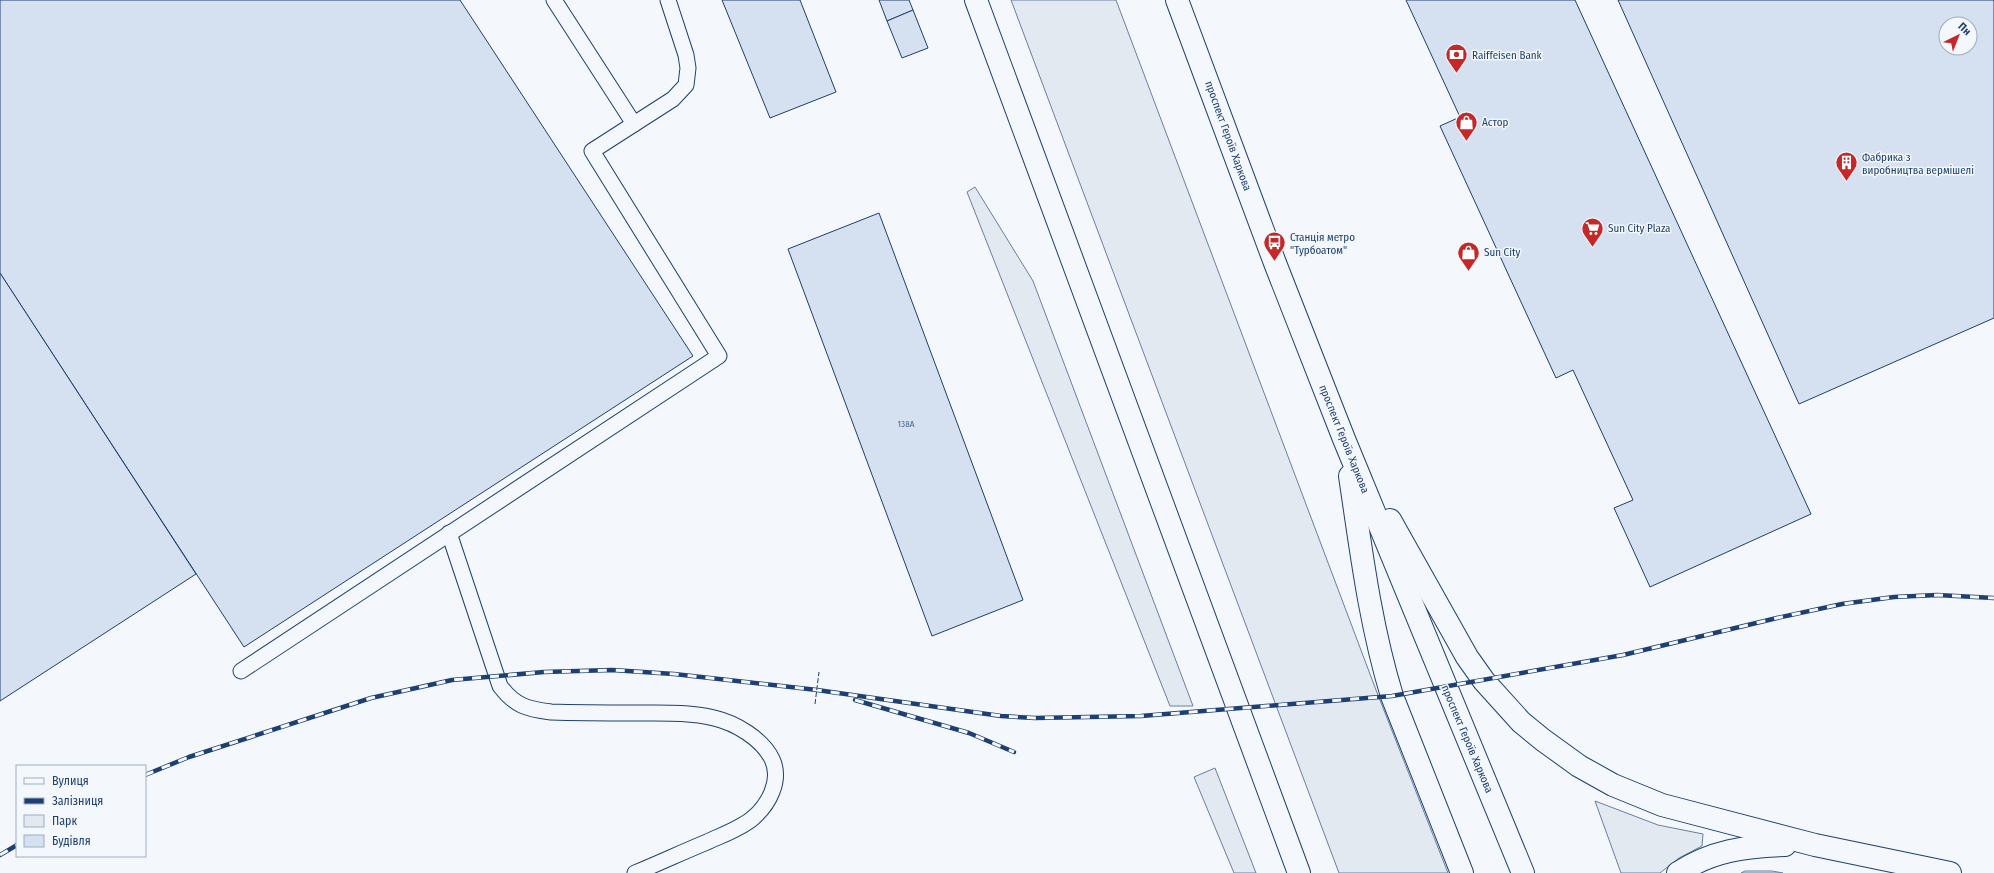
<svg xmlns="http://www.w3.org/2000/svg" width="1994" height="873" font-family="'Fira Sans Condensed',sans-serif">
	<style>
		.green { fill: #e3e9f0; stroke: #687fa3 }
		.building { fill: #d5e0f0; stroke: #1d3f73; fill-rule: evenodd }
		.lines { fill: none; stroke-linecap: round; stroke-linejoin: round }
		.lane-casing { stroke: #1d3f73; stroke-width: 17 }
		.primary-casing { stroke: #1d3f73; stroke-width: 24 }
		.lane { stroke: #f4f7fb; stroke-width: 15 }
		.primary { stroke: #f4f7fb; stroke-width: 22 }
		.rail-casing { stroke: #1d3f73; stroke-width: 4.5 }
		.rail { stroke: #f4f7fb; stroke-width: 3; stroke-dasharray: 9; stroke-linecap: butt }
		.fence { stroke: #1d3f73; stroke-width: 1; stroke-dasharray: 5 2; stroke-linecap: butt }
		.labels { text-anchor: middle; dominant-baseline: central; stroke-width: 3; stroke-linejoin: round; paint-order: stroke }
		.number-label { font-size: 9px; fill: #4b6792 }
		.poi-label { font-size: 11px; fill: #1d3f73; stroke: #f4f7fb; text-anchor: start }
		.street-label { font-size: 11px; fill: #1d3f73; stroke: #f4f7fb }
	</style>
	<rect width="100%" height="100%" fill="#f4f7fb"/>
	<g class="green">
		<path d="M1011 0H1116L1376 690 1448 873H1339Z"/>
		<path d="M975 187 1033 281 1193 706H1170L967 192Z"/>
		<path d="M1215 768 1256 873H1234L1194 777Z"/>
		<path d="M1595 801 1658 825 1703 834 1702 846 1679 858 1660 873H1621Z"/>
		<path d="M1745 871H1772L1783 873H1741Z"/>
	</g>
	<g class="building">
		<path d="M0 0H460L693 356 244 647 0 273Z"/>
		<path d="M722 0H800L836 92 770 118Z"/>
		<path d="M879 0H909L913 10 887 21Z"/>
		<path d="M1406 0H1575L1811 514 1650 587 1614 508 1633 500 1573 370 1556 378 1440 126 1460 117Z"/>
		<path d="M1618 0H1994V318L1799 404ZM1946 24H1970V48H1946Z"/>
		<path d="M913 10 928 48 902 58 887 21Z"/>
		<path d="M879 213 1023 600 932 636 788 249Z"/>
		<path d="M0 273 196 574 0 701Z"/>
	</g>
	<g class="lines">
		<defs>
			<g id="lane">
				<path d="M554 0 634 124"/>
				<path d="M449 533 500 686C515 706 527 709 551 712 580 713 610 713 639 713 664 713 690 712 714 718 736 723 762 739 772 759 782 780 769 804 753 818 740 829 722 835 707 842 683 852 659 863 635 873"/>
				<path d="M241 671 719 356 592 151 673 99 686 85 688 68 686 55 668 0"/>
			</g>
			<g id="primary">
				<path d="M976 0 1299 873"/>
				<path d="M1177 0 1275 263 1344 439 1523 873"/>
				<path d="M1350 476C1361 550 1370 624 1392 696L1462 873"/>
				<path d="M1390 520 1467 657 1484 681 1521 722 1543 740 1579 766 1613 785 1662 805 1815 845 1950 873"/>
				<path d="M1678 873C1711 851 1746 846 1785 845"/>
			</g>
		</defs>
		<use href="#lane" class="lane-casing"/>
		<use href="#primary" class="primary-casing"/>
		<use href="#lane" class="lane"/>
		<use href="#primary" class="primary"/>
		<defs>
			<g id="rail">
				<path d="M855 700 969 733 1014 752"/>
				<path d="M145 775 189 757 371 698 452 680 544 672 612 670 674 674 817 690 1001 716 1035 718 1141 716 1392 696 1623 655 1777 618 1842 604 1894 597 1937 595 1994 598"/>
				<path d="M0 855 17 845"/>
			</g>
		</defs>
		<use href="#rail" class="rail-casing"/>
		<use href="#rail" class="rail"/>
		<path class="fence" d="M815 704 819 672"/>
	</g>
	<defs>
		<symbol id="bank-pin" viewBox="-11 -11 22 30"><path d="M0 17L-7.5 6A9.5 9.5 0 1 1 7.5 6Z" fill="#c62828" stroke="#f4f7fb"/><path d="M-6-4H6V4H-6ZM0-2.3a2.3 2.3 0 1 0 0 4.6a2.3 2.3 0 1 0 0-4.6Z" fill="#fff"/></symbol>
		<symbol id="shop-pin" viewBox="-11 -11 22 30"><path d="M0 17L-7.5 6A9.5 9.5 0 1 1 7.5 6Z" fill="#c62828" stroke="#f4f7fb"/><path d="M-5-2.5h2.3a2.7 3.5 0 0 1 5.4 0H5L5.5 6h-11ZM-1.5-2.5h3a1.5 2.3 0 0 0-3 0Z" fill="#fff"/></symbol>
		<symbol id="building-pin" viewBox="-11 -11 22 30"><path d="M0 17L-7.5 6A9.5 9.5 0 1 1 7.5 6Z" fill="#c62828" stroke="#f4f7fb"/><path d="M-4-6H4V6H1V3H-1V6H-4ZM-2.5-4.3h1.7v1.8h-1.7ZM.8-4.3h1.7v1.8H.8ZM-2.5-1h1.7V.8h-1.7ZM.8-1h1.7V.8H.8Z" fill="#fff"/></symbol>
		<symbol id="supermarket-pin" viewBox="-11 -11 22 30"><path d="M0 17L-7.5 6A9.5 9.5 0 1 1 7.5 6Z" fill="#c62828" stroke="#f4f7fb"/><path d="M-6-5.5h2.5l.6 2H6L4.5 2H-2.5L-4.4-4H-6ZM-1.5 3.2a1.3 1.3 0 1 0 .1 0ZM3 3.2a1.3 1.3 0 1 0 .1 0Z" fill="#fff"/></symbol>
		<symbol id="bus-pin" viewBox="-11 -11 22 30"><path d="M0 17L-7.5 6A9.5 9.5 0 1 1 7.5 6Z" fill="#c62828" stroke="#f4f7fb"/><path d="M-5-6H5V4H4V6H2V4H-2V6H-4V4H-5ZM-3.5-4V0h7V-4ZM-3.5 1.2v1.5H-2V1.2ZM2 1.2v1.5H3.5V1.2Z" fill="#fff"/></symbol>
	</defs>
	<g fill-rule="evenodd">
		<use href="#bank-pin" x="1444" y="42" width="25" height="34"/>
		<use href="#shop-pin" x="1454" y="110" width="25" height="34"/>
		<use href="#building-pin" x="1834" y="150" width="25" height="34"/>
		<use href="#supermarket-pin" x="1580" y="216" width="25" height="34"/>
		<use href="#bus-pin" x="1262" y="230" width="25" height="34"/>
		<use href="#shop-pin" x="1456" y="240" width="25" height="34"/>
	</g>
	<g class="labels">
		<g class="number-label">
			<text x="906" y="424">138А</text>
		</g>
		<g class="poi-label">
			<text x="1472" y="55">Raiffeisen Bank</text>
			<text x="1482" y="122">Астор</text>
			<text x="1862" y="157">Фабрика з<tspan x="1862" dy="13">виробництва вермішелі</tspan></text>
			<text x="1608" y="228">Sun City Plaza</text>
			<text x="1290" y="237">Станція метро<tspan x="1290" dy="13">"Турбоатом"</tspan></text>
			<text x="1484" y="252">Sun City</text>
		</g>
		<g class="street-label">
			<text transform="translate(1228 136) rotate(70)">проспект Героїв Харкова</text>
			<text transform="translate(1344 439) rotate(68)">проспект Героїв Харкова</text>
			<text transform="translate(1467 739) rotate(67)">проспект Героїв Харкова</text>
		</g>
	</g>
	<rect x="16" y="765" width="130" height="92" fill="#f4f7fb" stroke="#9eadc5"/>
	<rect x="24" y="778" width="20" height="6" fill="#f4f7fb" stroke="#9eadc5"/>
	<text x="52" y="785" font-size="12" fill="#1d3f73">Вулиця</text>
	<rect x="24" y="798" width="20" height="6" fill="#1d3f73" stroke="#9eadc5"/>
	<text x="52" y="805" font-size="12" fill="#1d3f73">Залізниця</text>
	<rect x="24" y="815" width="20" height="12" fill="#e3e9f0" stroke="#9eadc5"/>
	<text x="52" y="825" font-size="12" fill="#1d3f73">Парк</text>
	<rect x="24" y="835" width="20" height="12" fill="#d5e0f0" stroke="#9eadc5"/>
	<text x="52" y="845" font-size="12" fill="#1d3f73">Будівля</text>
	<g transform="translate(1958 36) rotate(43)"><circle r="19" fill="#f4f7fb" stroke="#9eadc5"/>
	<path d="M0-3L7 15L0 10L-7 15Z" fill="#c62828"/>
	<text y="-6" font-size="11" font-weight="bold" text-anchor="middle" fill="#1d3f73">Пн</text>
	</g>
</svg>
